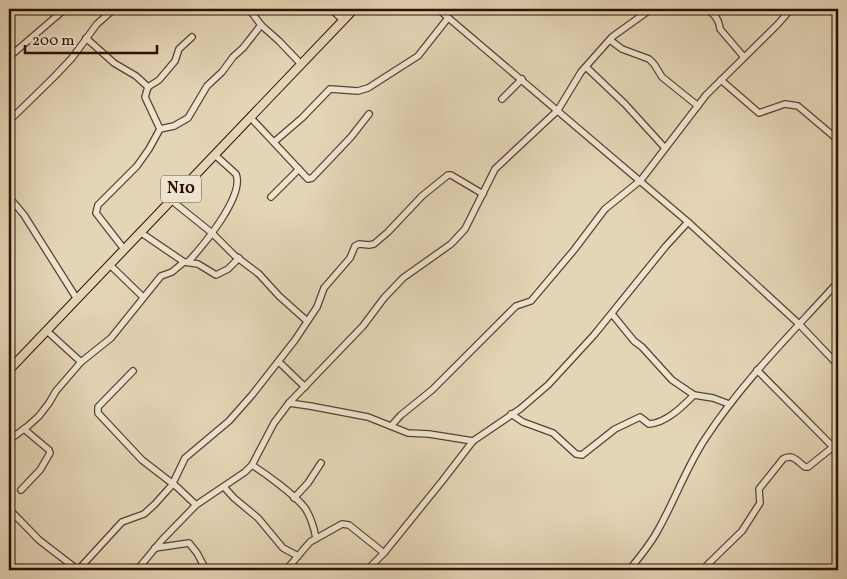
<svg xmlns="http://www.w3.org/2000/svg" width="847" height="579" font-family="Vollkorn,serif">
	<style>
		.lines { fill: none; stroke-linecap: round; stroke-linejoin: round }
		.minor-casing { stroke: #59412e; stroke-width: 8 }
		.major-casing { stroke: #2b1001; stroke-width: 10 }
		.minor { stroke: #ede4d0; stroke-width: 5.5 }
		.major { stroke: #e4d5b6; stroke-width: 8 }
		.labels { text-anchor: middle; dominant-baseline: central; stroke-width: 4.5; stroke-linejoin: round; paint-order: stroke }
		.shield { fill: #ede4d0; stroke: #65503f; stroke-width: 1 }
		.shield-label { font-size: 16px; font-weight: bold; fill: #2b1001 }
	</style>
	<rect width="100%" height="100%" fill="#e4d5b6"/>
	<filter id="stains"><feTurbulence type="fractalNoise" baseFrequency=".004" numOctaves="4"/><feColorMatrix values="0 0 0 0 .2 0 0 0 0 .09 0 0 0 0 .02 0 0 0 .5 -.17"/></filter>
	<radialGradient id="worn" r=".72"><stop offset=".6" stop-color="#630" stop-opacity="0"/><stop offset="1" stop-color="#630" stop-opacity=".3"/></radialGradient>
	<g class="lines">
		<defs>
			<g id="minor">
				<path d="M249 9 261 25 279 41 301 64"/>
				<path d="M331 9 343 20"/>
				<path d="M438 9 688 222 799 324 838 365"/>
				<path d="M706 9C715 15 719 19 720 29L743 56"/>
				<path d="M225 10 226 9"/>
				<path d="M86 38 114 63 136 76 148 87 145 97 160 129"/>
				<path d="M610 40 622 49 649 59 654 64 662 77 698 106"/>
				<path d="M9 57 65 9"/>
				<path d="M586 67 625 104 665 148"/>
				<path d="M721 80 759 113 785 104 798 106 838 140"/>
				<path d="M148 87 159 80 175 61 179 49 192 37"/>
				<path d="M502 99 522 79"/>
				<path d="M251 118 308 179 312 178 351 137 369 114"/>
				<path d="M9 121 54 77 72 58 97 24 114 9"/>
				<path d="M274 142 302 118 330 89 358 91 368 88 418 56 448 18"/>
				<path d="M9 197 24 215 77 299"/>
				<path d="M271 197 299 169"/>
				<path d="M171 200 212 233 234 255 259 274 279 296 307 321"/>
				<path d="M140 232 184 262 198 264 216 275 228 269 239 258"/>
				<path d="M124 249 96 213 98 205 137 166 149 149 160 129 174 126 188 118 207 86 222 72 233 57 243 48 261 25"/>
				<path d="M188 262C202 247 245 196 236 174L215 155"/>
				<path d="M110 265 143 297"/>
				<path d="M612 314 634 341 642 347 672 380 694 395 713 398 729 404"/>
				<path d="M47 331 81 362 111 338 161 276 172 272 184 262"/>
				<path d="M279 362 305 387"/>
				<path d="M757 370 838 452"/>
				<path d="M133 371 98 407V413L142 460 177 487 196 505"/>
				<path d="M289 403 310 406 368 417 408 433 429 434 473 441"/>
				<path d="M511 414 523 422 553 433 576 454 582 455 615 429 640 417 649 424C666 423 682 407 694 395"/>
				<path d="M391 426 401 415 432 390 516 306 531 301 574 250 605 209 641 180 706 95 778 24 791 9"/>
				<path d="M9 440 28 426 39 416 49 403 56 391 81 362"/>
				<path d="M252 465C266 474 295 495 305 508 311 517 314 528 316 538"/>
				<path d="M224 487 234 498 258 518 283 548 298 556"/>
				<path d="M21 490 40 470 50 453 49 450 24 429"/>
				<path d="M294 498 308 483 321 463"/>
				<path d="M9 509 39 540 78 570"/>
				<path d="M155 548 189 543 197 553 206 570"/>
				<path d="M78 570 122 522 144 514 155 504 172 485 185 458 229 421 252 395 295 340 317 307 324 288 350 258 355 246 359 244 369 245 374 244 388 232 422 196 448 175H451L483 194"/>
				<path d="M137 570 162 540 196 505 245 472 252 465 274 423 289 403 363 326 384 298 403 278 451 244 465 229 495 169 558 110 581 72 612 37 651 9"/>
				<path d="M286 570 310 542 342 524 349 525 384 553 443 480 473 441 520 409 548 385 594 335 666 246 688 222"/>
				<path d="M367 570 384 553"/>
				<path d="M629 570C639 558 650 545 658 530 675 500 686 468 705 439 743 381 792 333 838 282"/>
				<path d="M702 570 742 531 760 503 759 489 783 459C793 453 798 462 805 467H808L833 447"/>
			</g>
			<path id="major" d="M9 370 354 9"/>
		</defs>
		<use href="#minor" class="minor-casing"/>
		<use href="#major" class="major-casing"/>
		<use href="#minor" class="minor"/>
		<use href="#major" class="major"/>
	</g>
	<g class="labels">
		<rect class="shield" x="161" y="175.5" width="40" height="27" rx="4"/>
		<g class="shield-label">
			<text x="181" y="189">N10</text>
		</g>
	</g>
	<rect width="847" height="579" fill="none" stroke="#e4d5b6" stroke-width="30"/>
	<rect x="10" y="10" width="827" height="559" fill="none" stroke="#2b1001" stroke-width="2.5"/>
	<rect x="15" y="15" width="817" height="549" fill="none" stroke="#2b1001"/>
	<path d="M25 45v8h132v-8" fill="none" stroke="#2b1001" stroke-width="2.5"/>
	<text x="32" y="45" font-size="15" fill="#2b1001" stroke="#ede4d0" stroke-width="4" paint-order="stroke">200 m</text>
	<rect width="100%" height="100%" filter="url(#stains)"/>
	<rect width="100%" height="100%" fill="url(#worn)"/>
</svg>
